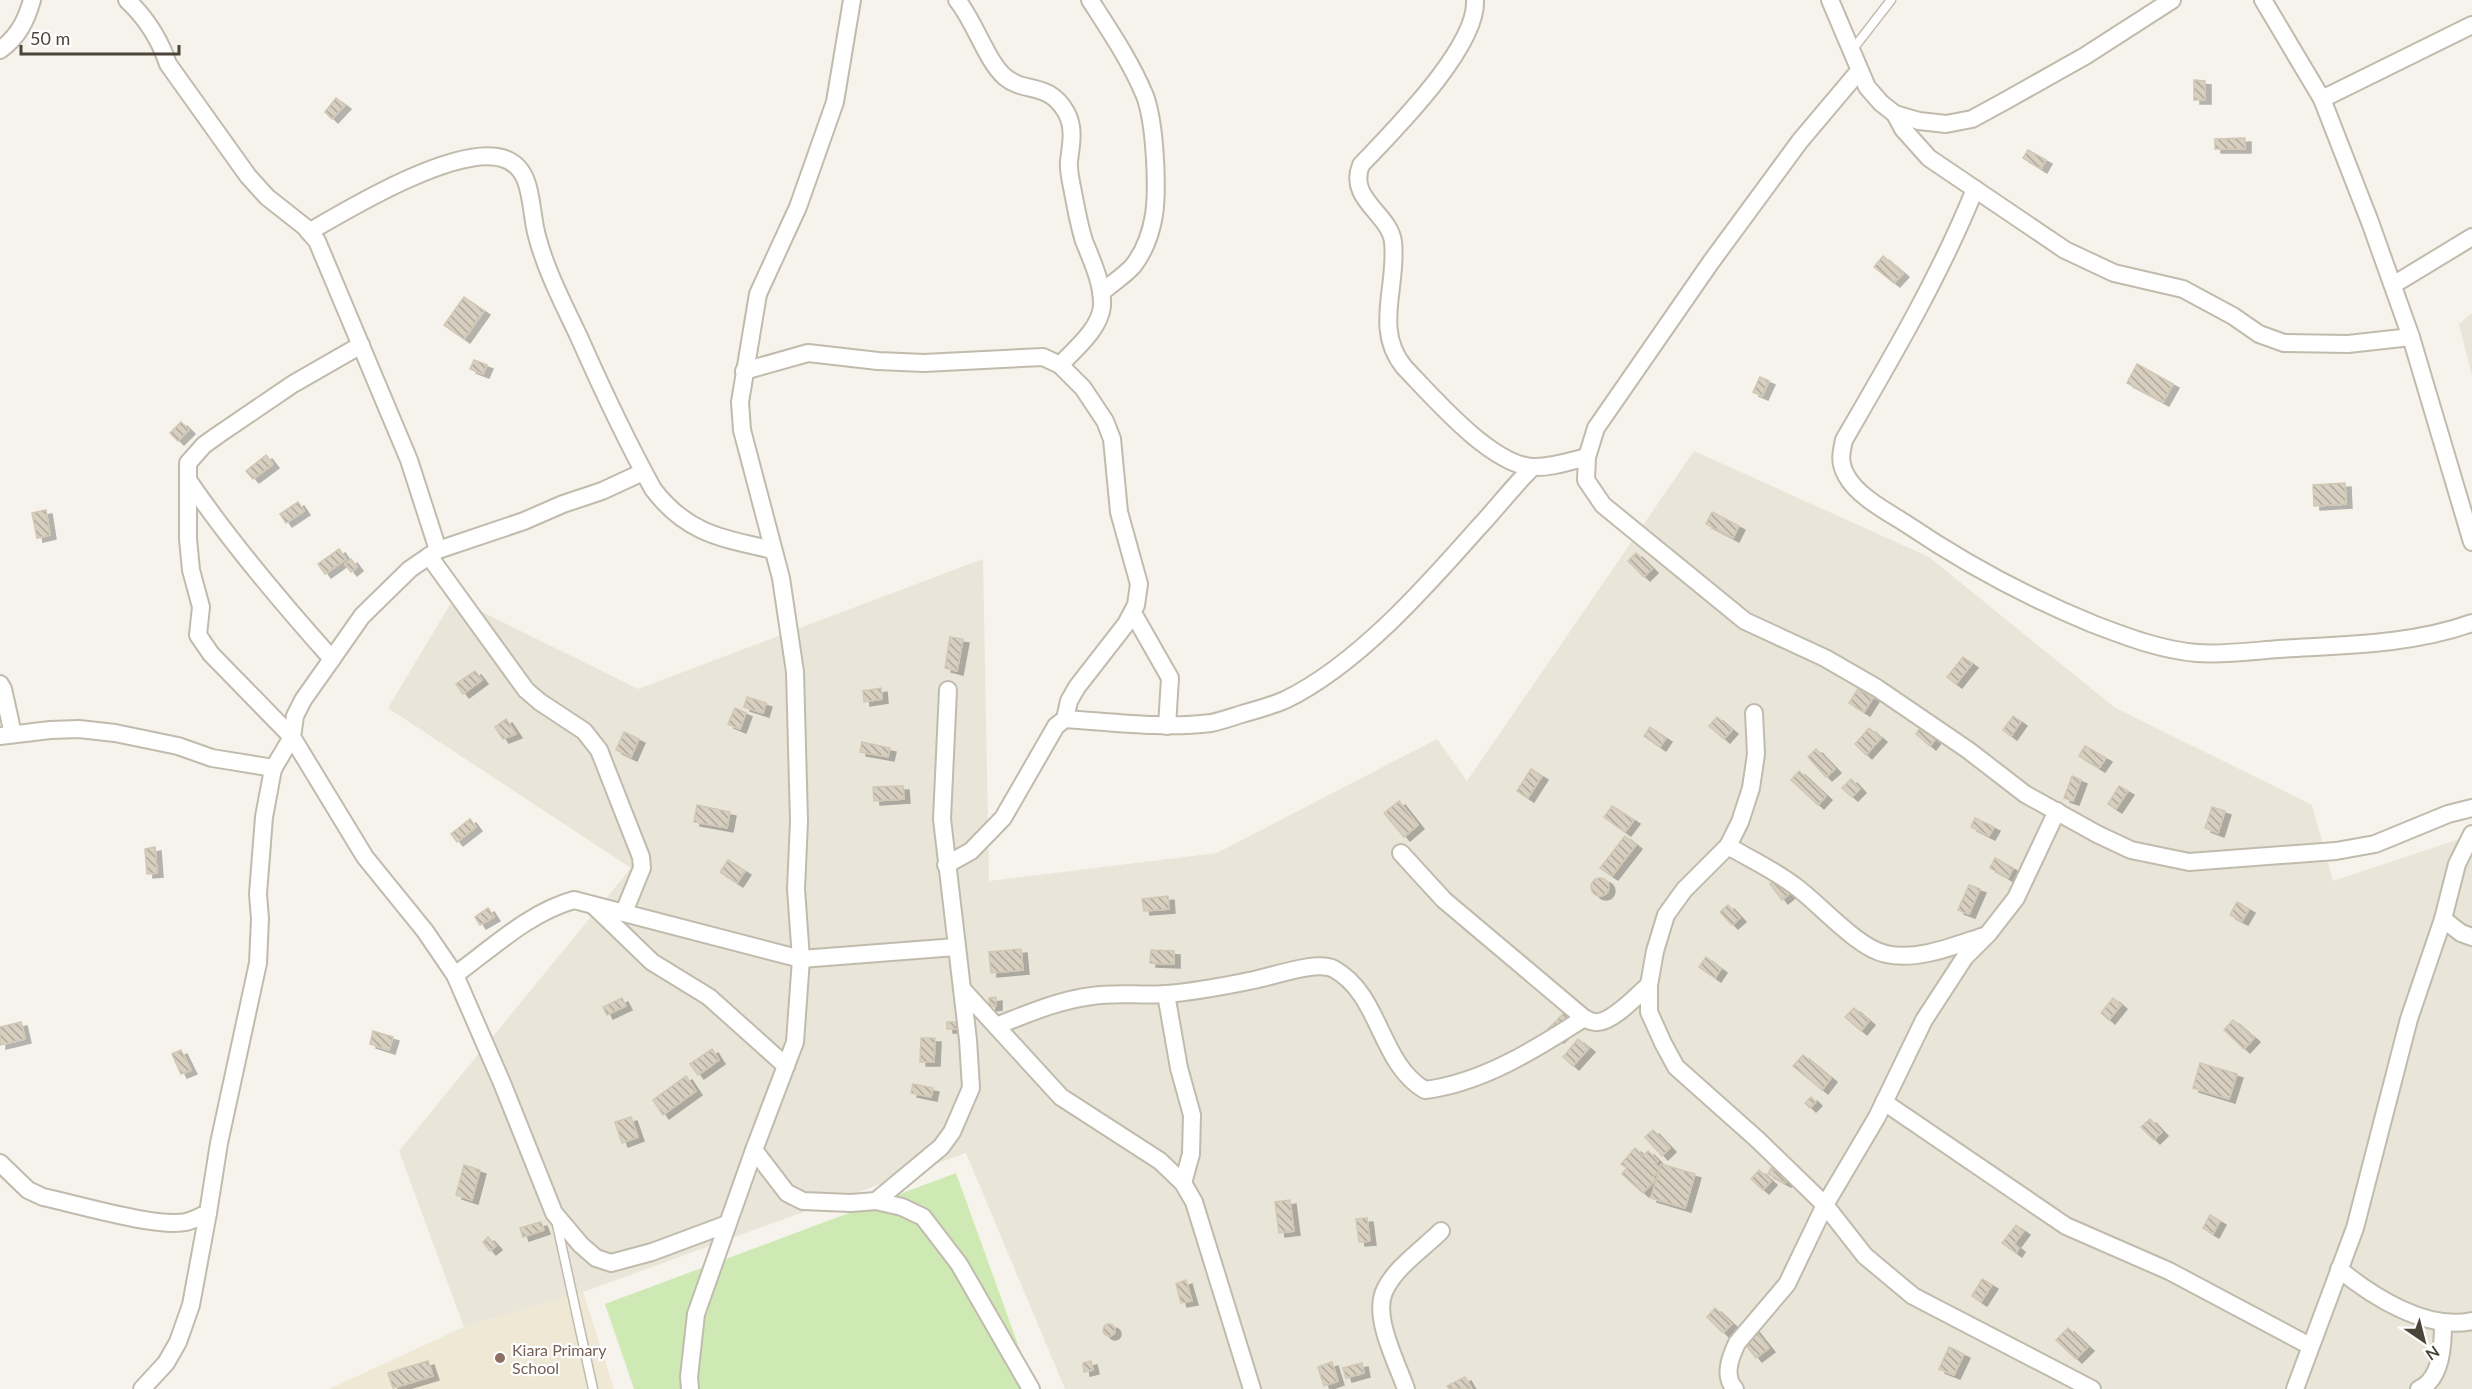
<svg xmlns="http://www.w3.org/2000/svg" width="2472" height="1389" font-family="Lato,sans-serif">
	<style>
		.residential { fill: #e9e5d9 }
		.education { fill: #eee8d5 }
		.pitch { fill: #cfe9b5 }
		.building { fill: url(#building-back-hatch); stroke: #d2c7b4; stroke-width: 1.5; filter: url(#shadow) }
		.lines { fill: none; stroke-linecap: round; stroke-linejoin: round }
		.service-casing { stroke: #c1bbad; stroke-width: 11 }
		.minor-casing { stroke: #c1bbad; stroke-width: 20 }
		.service { stroke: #fff; stroke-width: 8 }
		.minor { stroke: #fff; stroke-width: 16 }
		.education-dot { fill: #8d6e63; stroke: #fff; stroke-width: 2 }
		.labels { text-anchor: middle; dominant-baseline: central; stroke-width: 4.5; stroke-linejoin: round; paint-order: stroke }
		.education-label { font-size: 16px; fill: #785e54; stroke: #fff; text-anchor: start }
	</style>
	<defs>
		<pattern id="building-back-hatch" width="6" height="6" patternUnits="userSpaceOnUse" patternTransform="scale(1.5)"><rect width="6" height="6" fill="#d7cfc0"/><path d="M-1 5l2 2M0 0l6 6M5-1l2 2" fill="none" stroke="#b0aa9d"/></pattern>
		<filter id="shadow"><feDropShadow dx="6" dy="4" stdDeviation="0" flood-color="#0004"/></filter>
	</defs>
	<rect width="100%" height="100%" fill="#f5f3eb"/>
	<g class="residential">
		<path d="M2472 313V376L2459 324Z"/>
		<path d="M1694 451 1929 557 2114 707 2312 805 2333 881 2472 835V1389H1065L966 1153 583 1292 464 1327 399 1151 631 868 388 708 454 598 638 689 983 559 989 881 1217 853 1437 739 1467 781Z"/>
	</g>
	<path class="education" d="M583 1292 614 1389H329L464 1327Z"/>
	<path class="pitch" d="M956 1173 1034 1389H634L605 1304Z"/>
	<g class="building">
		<path d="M2194 80 2205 81V100H2194Z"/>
		<path d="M336 98 345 105 332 119 325 112Z"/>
		<path d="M2245 138V149H2215V139Z"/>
		<path d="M2028 150 2046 160 2041 169 2023 158Z"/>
		<path d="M1883 256 1903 273 1894 283 1874 267Z"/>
		<path d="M464 297 484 311 464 339 444 325Z"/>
		<path d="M474 360 487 365 483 374 470 369Z"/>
		<path d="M2137 364 2173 384 2163 402 2127 383Z"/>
		<path d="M1760 377 1769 381 1762 396 1753 392Z"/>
		<path d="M181 422 189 430 178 441 170 433Z"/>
		<path d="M266 455 273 464 253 479 246 471Z"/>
		<path d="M2345 483 2346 504 2314 506 2313 485Z"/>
		<path d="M298 502 304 511 286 523 280 514Z"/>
		<path d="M46 510 50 535 37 538 32 513Z"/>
		<path d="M1712 512 1739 526 1733 538 1706 524Z"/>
		<path d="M339 549 346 559 325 574 318 564Z"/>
		<path d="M1636 553 1652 569 1644 577 1628 561Z"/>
		<path d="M351 559 357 567 351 572 345 564Z"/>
		<path d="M950 637 963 639 957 671 945 668Z"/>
		<path d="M1963 657 1972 664 1956 684 1947 677Z"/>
		<path d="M475 671 482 680 463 694 456 684Z"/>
		<path d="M881 688 882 699 864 702 863 691Z"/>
		<path d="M1858 689 1873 698 1864 712 1849 703Z"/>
		<path d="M747 697 766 703 763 713 744 707Z"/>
		<path d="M735 708 746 713 740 729 728 724Z"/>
		<path d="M2013 716 2021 722 2011 736 2003 730Z"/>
		<path d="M1717 717 1732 730 1724 739 1709 726Z"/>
		<path d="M506 719 516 734 503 739 495 727Z"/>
		<path d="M1650 727 1666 738 1660 747 1644 736Z"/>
		<path d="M1921 727 1936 738 1930 746 1916 734Z"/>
		<path d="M1869 728 1881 738 1866 755 1855 744Z"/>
		<path d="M624 732 639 739 631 757 616 750Z"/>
		<path d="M862 742 890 748 888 757 860 752Z"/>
		<path d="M2085 746 2106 758 2099 768 2079 756Z"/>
		<path d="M1816 749 1835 769 1826 777 1808 757Z"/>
		<path d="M1531 769 1542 776 1528 798 1517 791Z"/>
		<path d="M1799 771 1826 796 1818 805 1791 780Z"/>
		<path d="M2072 776 2081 780 2073 801 2064 798Z"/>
		<path d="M1851 779 1860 789 1852 797 1842 788Z"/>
		<path d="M903 786 904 799 874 801 873 787Z"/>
		<path d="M2119 786 2128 791 2116 809 2108 804Z"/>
		<path d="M1399 801 1418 825 1404 837 1384 813Z"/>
		<path d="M697 805 730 812 727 828 694 822Z"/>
		<path d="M1612 806 1634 820 1625 832 1604 817Z"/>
		<path d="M2212 807 2225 811 2218 833 2205 828Z"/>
		<path d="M1975 818 1994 827 1989 836 1971 827Z"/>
		<path d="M470 819 476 827 457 842 451 834Z"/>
		<path d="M1625 836 1636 845 1612 876 1600 868Z"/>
		<path d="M155 847 157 873 147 874 145 849Z"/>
		<path d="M1995 858 2013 868 2008 878 1990 868Z"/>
		<path d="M728 860 745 871 737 883 720 872Z"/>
		<path d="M1782 875 1794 890 1782 900 1770 884Z"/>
		<circle cx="1600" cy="887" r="9"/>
		<path d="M1969 885 1980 889 1969 914 1958 910Z"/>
		<path d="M1168 896 1169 909 1144 911 1142 899Z"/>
		<path d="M2237 902 2249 909 2242 921 2230 915Z"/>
		<path d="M1728 905 1740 918 1732 925 1720 912Z"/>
		<path d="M488 908 494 917 480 925 475 917Z"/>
		<path d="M1021 949 1023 970 991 973 989 952Z"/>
		<path d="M1151 950 1174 951V964L1150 963Z"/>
		<path d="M1706 957 1721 969 1715 978 1699 967Z"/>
		<path d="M996 997V1006L990 1007 989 998Z"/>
		<path d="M622 998 626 1006 607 1015 603 1007Z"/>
		<path d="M2113 998 2121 1005 2109 1020 2101 1013Z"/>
		<path d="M1854 1008 1869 1021 1861 1031 1845 1017Z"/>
		<path d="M1565 1012 1575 1022 1558 1039 1548 1029Z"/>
		<path d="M2233 1020 2254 1038 2244 1049 2224 1030Z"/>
		<path d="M21 1022 25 1039 0 1045V1027Z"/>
		<rect x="947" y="1022" width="12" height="7"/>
		<path d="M373 1031 393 1037 389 1050 370 1044Z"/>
		<path d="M921 1038H935L934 1062H920Z"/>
		<path d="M1578 1039 1589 1048 1573 1066 1563 1057Z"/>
		<path d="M712 1049 719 1060 698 1075 690 1064Z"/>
		<path d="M181 1050 191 1070 181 1074 172 1054Z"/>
		<path d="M1803 1055 1831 1078 1822 1090 1793 1066Z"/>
		<path d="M2200 1063 2237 1074 2229 1099 2193 1088Z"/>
		<path d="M686 1076 696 1091 663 1115 653 1100Z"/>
		<path d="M913 1084 933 1088 931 1097 911 1093Z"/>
		<path d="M1811 1097 1816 1102 1810 1108 1805 1103Z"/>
		<path d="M631 1117 638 1137 622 1143 615 1122Z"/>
		<path d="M2150 1119 2162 1132 2154 1140 2141 1127Z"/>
		<path d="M1653 1130 1670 1148 1662 1156 1645 1137Z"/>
		<path d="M1635 1148 1643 1156 1648 1151 1658 1161 1655 1164 1661 1169 1653 1177 1655 1180 1643 1193 1622 1174 1627 1168 1621 1164Z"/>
		<path d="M1661 1164 1695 1174 1685 1208 1651 1198Z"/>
		<path d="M464 1165 480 1170 472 1200 456 1195Z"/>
		<path d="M1771 1168 1788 1178 1785 1183 1768 1174Z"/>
		<path d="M1759 1170 1771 1181 1763 1190 1751 1179Z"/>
		<path d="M1290 1200 1294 1231 1279 1233 1275 1202Z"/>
		<path d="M2210 1215 2220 1221 2213 1234 2203 1228Z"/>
		<path d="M1367 1218 1370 1241 1359 1242 1356 1219Z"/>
		<path d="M541 1222 544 1230 523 1237 520 1228Z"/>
		<path d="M2016 1225 2024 1231 2014 1244 2019 1248 2016 1253 2002 1243Z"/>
		<path d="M488 1237 496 1246 490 1251 483 1242Z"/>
		<path d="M1982 1279 1992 1285 1981 1302 1972 1296Z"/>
		<path d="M1186 1280 1192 1301 1181 1303 1176 1284Z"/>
		<path d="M1715 1308 1732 1324 1723 1333 1707 1317Z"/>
		<circle cx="1109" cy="1330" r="6"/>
		<path d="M1753 1328 1769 1348 1756 1358 1741 1339Z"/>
		<path d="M2068 1328 2088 1347 2076 1359 2056 1340Z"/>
		<path d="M1949 1347 1964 1354 1954 1375 1939 1369Z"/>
		<path d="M428 1361 433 1376 393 1388 388 1373Z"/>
		<path d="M1091 1361 1093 1370 1084 1372 1083 1363Z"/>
		<path d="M1332 1362 1338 1381 1324 1386 1318 1367Z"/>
		<path d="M1362 1363 1364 1373 1346 1378 1343 1368Z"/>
		<path d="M1465 1377 1472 1389H1449L1447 1386Z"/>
	</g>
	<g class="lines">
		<defs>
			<g id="service">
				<path d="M1853 49 1891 0"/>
				<path d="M556 1220 593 1389"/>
			</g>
			<g id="minor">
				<path d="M127 0C145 17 160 40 168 64L248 176 267 197 305 227 317 241 409 460 438 550"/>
				<path d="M957 0C974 20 987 62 1005 77 1025 94 1048 81 1066 112 1075 128 1071 144 1069 161 1068 170 1071 182 1073 192 1076 208 1079 225 1084 241 1092 261 1103 284 1102 306 1100 329 1075 349 1060 365"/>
				<path d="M1090 0C1110 31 1131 62 1145 96 1155 123 1158 187 1154 215 1151 233 1144 252 1133 266 1124 276 1111 284 1101 293"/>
				<path d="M1475 0C1478 47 1393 131 1361 165 1347 199 1390 214 1393 242 1398 286 1373 329 1404 367 1433 397 1491 465 1533 467 1551 468 1570 461 1587 457"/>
				<path d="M1830 0 1867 87 1881 103 1895 114 1919 121 1946 124 1972 119 2005 101 2085 56 2172 0"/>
				<path d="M2263 0 2322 99 2370 222 2411 337 2472 542"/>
				<path d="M0 50C18 37 26 21 32 0"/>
				<path d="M1859 71 1800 141 1711 262 1596 428 1587 457 1586 480 1603 505 1745 621 1825 658 1877 688 1968 750 2025 794 2097 834 2131 850 2189 862 2336 851 2375 844 2448 814 2472 808"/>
				<path d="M2322 99 2472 25"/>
				<path d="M1895 114 1903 129 1929 158 2065 250 2114 273 2183 289 2233 316 2259 334 2284 343 2348 344 2411 337"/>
				<path d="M1975 189C1940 276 1891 359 1844 440 1841 454 1839 462 1846 475 1857 496 1886 511 1905 523 1964 563 2027 597 2093 624 2127 637 2161 650 2197 653 2224 655 2253 651 2279 649 2343 645 2411 645 2472 623"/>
				<path d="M309 232C350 208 455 145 502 158 535 167 529 209 537 236 546 271 564 305 579 337 602 389 626 440 653 489 687 534 722 538 773 550"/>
				<path d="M2393 285 2472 237"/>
				<path d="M744 371 808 353 878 361 924 363 1043 357 1060 365 1083 388 1105 421 1112 439 1119 512 1139 584 1136 605 1126 624 1077 687 1069 701 1065 719"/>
				<path d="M643 472 602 491 563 504 524 521 438 550 410 569 362 616 327 666 303 700 295 716 292 737 365 857 425 931 455 975 502 1083 554 1213 581 1245 596 1258 611 1263 652 1252 727 1224"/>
				<path d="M188 480C231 543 281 602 332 659"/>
				<path d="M429 556 526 690 540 702 584 731 599 750 641 857 642 868 624 912"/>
				<path d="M1133 613 1170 678 1167 726"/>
				<path d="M0 684 3 689 13 734"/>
				<path d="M1754 713 1756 754 1751 788 1740 822 1728 846 1684 890 1666 915 1655 951 1649 985V1012L1663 1043 1676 1067 1758 1140 1825 1205 1865 1256 1913 1296 2092 1389"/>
				<path d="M0 736 50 730 79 729 115 733 178 746 212 758 274 768"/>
				<path d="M1728 846C1750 859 1774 870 1795 886 1820 904 1857 948 1886 954 1918 961 1953 946 1984 936"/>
				<path d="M1401 853 1444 900 1584 1018C1588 1020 1593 1023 1598 1022 1614 1021 1637 995 1649 985"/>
				<path d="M946 865 971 851 1003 818 1056 726 1065 719C1113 722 1163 729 1211 723 1221 721 1232 717 1242 714 1256 710 1271 706 1285 700 1357 665 1425 588 1478 528 1497 508 1513 486 1533 467"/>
				<path d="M594 906 652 962 709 997 786 1066"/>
				<path d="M2443 919 2461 933 2472 937"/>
				<path d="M455 975C492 948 530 912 574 900L801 959 956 947"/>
				<path d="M963 990 1061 1097 1160 1161 1183 1183 1194 1202 1252 1389"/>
				<path d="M1166 994 1179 1068 1192 1115 1191 1154 1183 1183"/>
				<path d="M996 1026C1027 1014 1059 1000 1092 996 1116 992 1141 996 1165 994 1194 992 1225 986 1254 980 1274 976 1317 960 1334 969 1381 995 1379 1063 1425 1090 1482 1083 1536 1049 1584 1018"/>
				<path d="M1884 1102 2066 1226 2169 1271 2310 1346"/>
				<path d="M754 1150 787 1193 803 1201 851 1203 876 1201 902 1207 923 1217 959 1264 1031 1389"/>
				<path d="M0 1163 28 1190 43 1197C76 1204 156 1228 186 1222 194 1220 201 1216 208 1213"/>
				<path d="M876 1201 941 1147 952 1132 971 1088 968 1040 942 819 948 690"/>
				<path d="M2339 1269C2373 1297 2427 1331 2472 1321"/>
				<path d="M142 1389 166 1363 178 1342 191 1305 208 1213 219 1143 258 963 260 919 258 894 264 817 273 769 292 737 211 654 198 635 201 607 191 570 188 539V463L204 445 218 435 293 384 361 345"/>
				<path d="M690 1389 689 1377 696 1314 754 1150 795 1042 801 959 796 889 799 821 795 672 781 578 742 430 740 402 758 294 798 207 835 102 852 0"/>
				<path d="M1406 1389C1397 1363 1373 1318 1384 1292 1394 1268 1423 1249 1441 1231"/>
				<path d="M1735 1389C1723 1376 1730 1358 1737 1343L1787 1284 1825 1205 1877 1117 1924 1020 1965 957 1988 934 2016 898 2057 811"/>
				<path d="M2295 1389 2355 1228 2409 1019 2443 919 2457 864 2472 834"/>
				<path d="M2419 1389C2442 1379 2443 1344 2443 1323"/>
			</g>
		</defs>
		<use href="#service" class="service-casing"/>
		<use href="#minor" class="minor-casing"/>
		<use href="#service" class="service"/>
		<use href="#minor" class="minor"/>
	</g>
	<circle class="education-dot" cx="500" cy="1358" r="6"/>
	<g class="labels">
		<g class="education-label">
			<text x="512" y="1349">Kiara Primary<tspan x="512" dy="18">School</tspan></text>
		</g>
	</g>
	<g transform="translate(2424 1341) rotate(145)" stroke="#ffffff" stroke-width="4.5" paint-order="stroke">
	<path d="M0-4.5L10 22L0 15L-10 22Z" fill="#4a4439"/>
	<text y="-9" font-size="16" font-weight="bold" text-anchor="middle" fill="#4a4439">N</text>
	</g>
	<path d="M21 45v9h158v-9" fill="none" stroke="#4a4439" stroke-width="3"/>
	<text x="30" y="45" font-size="18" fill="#4a4439" stroke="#ffffff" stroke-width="4.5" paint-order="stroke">50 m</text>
</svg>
